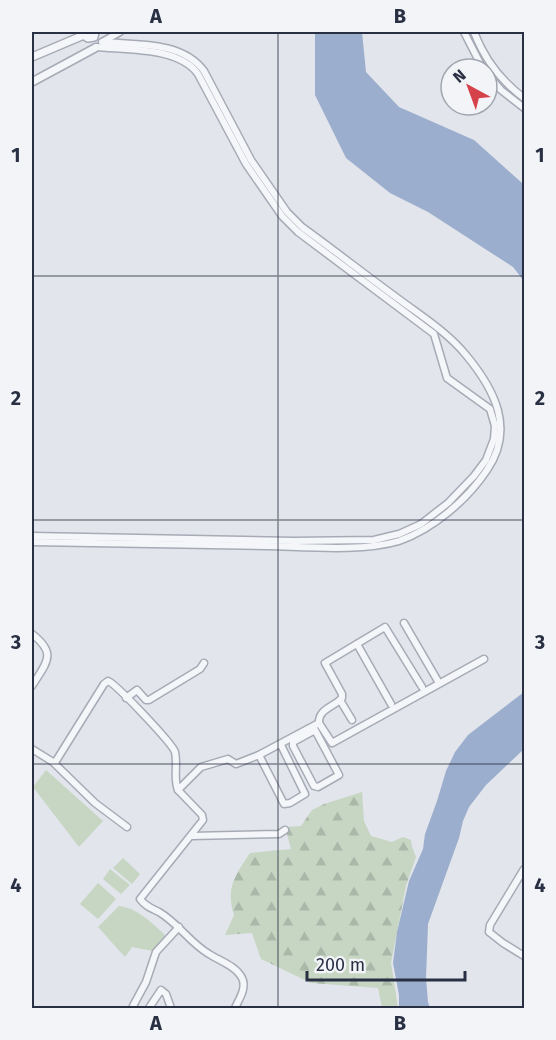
<svg xmlns="http://www.w3.org/2000/svg" width="556" height="1040" font-family="'Fira Sans',sans-serif">
	<style>
		.forest { fill: url(#forest-firs) }
		.garden { fill: #c6d6c3 }
		.water { fill: #9caecd }
		.lines { fill: none; stroke-linecap: round; stroke-linejoin: round }
		.minor-casing { stroke: #a7abb6; stroke-width: 9 }
		.tertiary-casing { stroke: #a7abb6; stroke-width: 10 }
		.minor { stroke: #f5f6f9; stroke-width: 6 }
		.tertiary { stroke: #f5f6f9; stroke-width: 7 }
		.grid { fill: none; stroke: #293044; stroke-width: 1.5; stroke-opacity: 0.55 }
		.neatline { fill: none; stroke: #293044; stroke-width: 2 }
		.grid-label { font-size: 20px; text-anchor: middle; font-weight: bold; fill: #293044 }
	</style>
	<defs>
		<pattern id="forest-firs" width="22" height="20" patternUnits="userSpaceOnUse" patternTransform="scale(1.5)"><rect width="22" height="20" fill="#c6d6c3"/><path d="M5 1l3.5 6h-7zM16 11l3.5 6h-7z" fill="#aab8a9"/></pattern>
	</defs>
	<rect width="100%" height="100%" fill="#e2e5eb"/>
	<path class="forest" d="M362 792 364 821 371 836 392 842 403 837 411 840 412 847 416 857 406 886 391 963 398 1008H382L378 988 311 983 261 959 252 933 225 935 234 915C225 888 236 874 250 853L291 849 285 827 301 826 312 810 324 804Z"/>
	<g class="garden">
		<path d="M46 770 103 821 79 847 33 787Z"/>
		<path d="M123 858 140 874 132 884 113 868Z"/>
		<path d="M110 869 130 885 121 894 103 879Z"/>
		<path d="M98 883 116 899 98 919 80 904Z"/>
		<path d="M119 906C136 907 155 925 167 937L153 951 132 947 125 957 98 927Z"/>
	</g>
	<g class="water">
		<path d="M315 32H362L366 72 399 107 474 140 522 183 524 207V281L513 267 428 212 390 193 346 158 315 95Z"/>
		<path d="M524 692V749L486 785 469 807 463 821 459 838 428 924 426 978 428 1002 430 1008H399V995L393 963 397 932 409 881 423 849 425 834 437 801 446 771 455 752 468 735Z"/>
	</g>
	<g class="lines">
		<defs>
			<g id="minor">
				<path d="M464 32 483 69"/>
				<path d="M474 32C484 58 501 81 524 98"/>
				<path d="M102 42 120 32"/>
				<path d="M487 74 501 90 524 108"/>
				<path d="M32 536 294 541 374 540 399 534 421 524 448 503 474 476 486 460 494 439 495 426 490 409 447 378 434 334 298 232 282 216 246 164 198 74C179 47 127 50 96 47"/>
				<path d="M32 542C110 544 189 545 268 546 307 547 363 552 399 541 433 529 467 500 487 470 515 429 495 390 466 355 448 333 423 317 400 300 367 276 335 251 302 227L287 212 251 160 204 71C182 41 137 45 103 42"/>
				<path d="M404 623 439 683"/>
				<path d="M32 634C58 654 46 663 32 686"/>
				<path d="M357 644 391 704"/>
				<path d="M126 698 137 690 146 700H149L200 669 204 663"/>
				<path d="M340 700 352 720"/>
				<path d="M319 723C318 709 334 707 342 698V694L325 663 385 627 422 687"/>
				<path d="M315 730 339 775 318 787 314 786 293 746V742Z"/>
				<path d="M32 749 53 762 56 761 104 684 108 681C115 683 172 743 175 752 178 765 173 778 178 790L201 767 228 759 236 764 259 755 319 723 332 743 484 659"/>
				<path d="M259 755 284 804 290 803 305 794 281 745"/>
				<path d="M53 762 95 803 127 827"/>
				<path d="M178 790 202 815 203 820 140 899C145 906 151 908 159 912 178 923 190 943 209 954 220 961 236 966 242 978 247 988 239 999 235 1008"/>
				<path d="M191 836 279 834 285 830"/>
				<path d="M524 869 490 925 489 932 503 943 524 956"/>
				<path d="M135 1008 133 1006 146 982 156 952 179 927"/>
				<path d="M149 1008 161 990 166 994 171 1008"/>
			</g>
			<g id="tertiary">
				<path d="M83 32 85 36 88 38 94 37 95 32"/>
				<path d="M32 57 84 35"/>
				<path d="M32 82 95 48"/>
			</g>
		</defs>
		<use href="#minor" class="minor-casing"/>
		<use href="#tertiary" class="tertiary-casing"/>
		<use href="#minor" class="minor"/>
		<use href="#tertiary" class="tertiary"/>
	</g>
	<path class="grid" d="M278 32V1008M32 276H524M32 520H524M32 764H524"/>
	<rect width="556" height="1040" fill="none" stroke="#f2f4f8" stroke-width="66"/>
	<g transform="translate(469 87) rotate(319)"><circle r="28" fill="#f2f4f8" stroke="#a2a6b0" stroke-width="1.5"/>
	<path d="M0-4.5L10 22L0 15L-10 22Z" fill="#d64249"/>
	<text y="-9" font-size="16" font-weight="bold" text-anchor="middle" fill="#293044">N</text>
	</g>
	<path d="M307 971v9h158v-9" fill="none" stroke="#293044" stroke-width="3"/>
	<text x="316" y="971" font-size="18" fill="#293044" stroke="#f2f4f8" stroke-width="4.5" paint-order="stroke">200 m</text>
	<rect x="33" y="33" width="490" height="974" class="neatline"/>
	<g class="grid-label">
		<text x="156" y="23">A</text>
		<text x="400" y="23">B</text>
		<text x="16" y="162">1</text>
		<text x="540" y="162">1</text>
		<text x="16" y="405">2</text>
		<text x="540" y="405">2</text>
		<text x="16" y="649">3</text>
		<text x="540" y="649">3</text>
		<text x="16" y="892">4</text>
		<text x="540" y="892">4</text>
		<text x="156" y="1030">A</text>
		<text x="400" y="1030">B</text>
	</g>
</svg>
